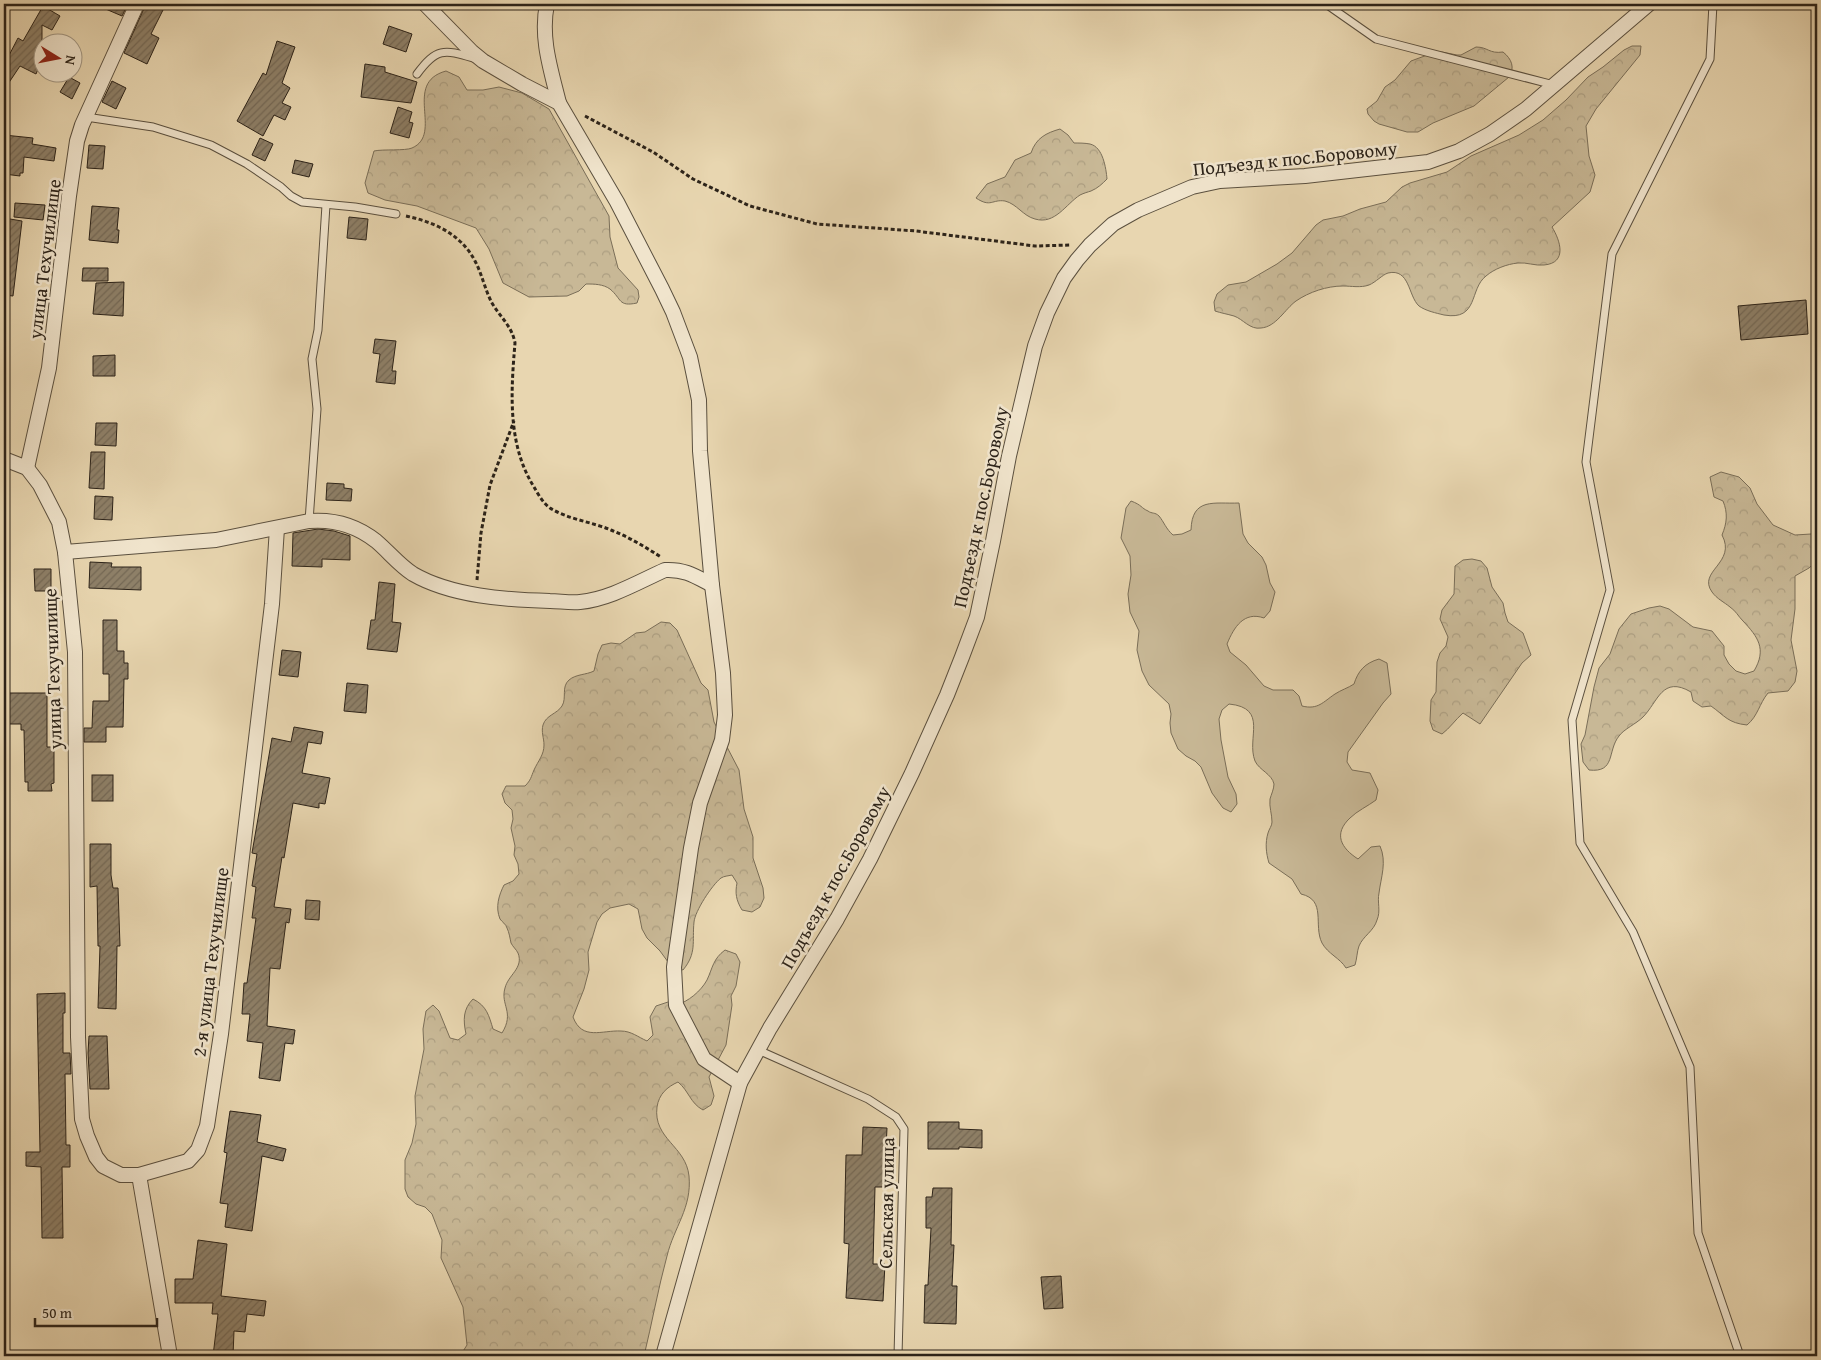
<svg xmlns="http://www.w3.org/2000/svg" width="1821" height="1360" font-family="'Gentium Book Plus',serif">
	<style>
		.green { fill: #c8b896; stroke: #7a6e58 }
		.forest { fill: url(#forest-crowns); stroke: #7a6e58 }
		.building { fill: url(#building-hatch); stroke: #2c2319 }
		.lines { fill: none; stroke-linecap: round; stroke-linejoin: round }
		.lane-casing { stroke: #5b503f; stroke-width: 9 }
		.street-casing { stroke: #5b503f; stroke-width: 16 }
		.path { stroke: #2c2319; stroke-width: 3; stroke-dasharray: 4 2.5; stroke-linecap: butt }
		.lane { stroke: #f0e4cc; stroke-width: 7 }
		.street { stroke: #f0e4cc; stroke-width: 14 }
		.labels { text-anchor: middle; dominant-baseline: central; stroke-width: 5; stroke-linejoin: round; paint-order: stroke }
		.street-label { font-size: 19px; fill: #2c2319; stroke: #f0e4cc }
	</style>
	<defs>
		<pattern id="forest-crowns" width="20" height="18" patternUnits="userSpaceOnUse" patternTransform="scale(1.25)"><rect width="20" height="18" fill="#c8b896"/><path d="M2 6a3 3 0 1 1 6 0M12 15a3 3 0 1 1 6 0" fill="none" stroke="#ac9e81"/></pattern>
		<pattern id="building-hatch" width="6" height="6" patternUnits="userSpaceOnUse" patternTransform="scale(1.25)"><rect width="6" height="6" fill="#8e8068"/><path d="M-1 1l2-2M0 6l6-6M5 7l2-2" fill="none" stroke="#746855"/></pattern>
	</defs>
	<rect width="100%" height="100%" fill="#e8d6b0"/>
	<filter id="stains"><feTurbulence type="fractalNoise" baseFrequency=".004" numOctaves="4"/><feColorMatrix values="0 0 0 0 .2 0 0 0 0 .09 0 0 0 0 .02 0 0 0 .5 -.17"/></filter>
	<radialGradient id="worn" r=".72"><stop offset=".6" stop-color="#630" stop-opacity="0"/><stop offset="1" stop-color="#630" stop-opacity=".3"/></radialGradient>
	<path class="green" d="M1131 501C1142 505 1141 508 1148 511 1152 514 1155 512 1159 516 1164 522 1166 529 1173 535L1182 534 1191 530C1192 497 1214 504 1239 503L1243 534 1248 543 1262 557 1266 565 1270 583 1275 592 1270 611 1264 618C1244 611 1234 627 1227 644L1230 652 1246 665 1264 686 1273 690H1293L1299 696 1302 706C1318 710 1323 702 1335 694 1341 690 1348 688 1354 684 1358 671 1365 663 1379 659L1387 663 1391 694 1383 703 1348 752 1347 762 1352 770 1370 773 1378 790 1376 800C1368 806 1357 811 1350 818 1333 834 1341 848 1358 859L1371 847 1380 846C1387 862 1381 877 1379 893 1377 902 1381 911 1377 920 1374 931 1363 936 1359 946 1357 951 1357 959 1355 965L1346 968C1340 958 1328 954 1322 943 1313 925 1327 900 1301 894L1292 879 1269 863C1266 853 1265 843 1268 833 1269 829 1272 826 1272 822 1272 814 1269 807 1270 799 1271 795 1274 789 1274 784 1272 774 1259 770 1255 761 1246 738 1269 708 1229 704L1222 710 1219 719 1221 740 1228 777 1236 794 1237 804 1231 812 1223 808 1212 793 1201 767 1195 761 1186 756 1178 749 1171 733 1170 723 1171 714 1169 704 1149 685 1142 671 1137 650 1139 631 1130 612 1128 594 1131 575 1130 556 1121 538 1126 508Z"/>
	<g class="forest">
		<path d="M1632 46H1641L1640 55 1596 109 1586 126 1589 156 1595 175 1590 192 1552 227C1560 240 1568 263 1544 265 1535 266 1526 262 1518 263 1507 264 1494 269 1486 276 1469 289 1479 321 1444 315 1436 313 1426 311 1419 306 1408 296 1410 268 1388 273 1382 275 1376 282 1369 285 1361 288 1351 286 1343 286 1327 286 1309 292 1296 301 1285 309 1276 327 1261 328 1250 330 1243 319 1234 316 1227 314 1221 313 1215 311L1214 302 1217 294 1228 285 1246 282 1277 264 1292 253 1316 225 1323 220 1343 216 1360 209 1386 202 1402 187 1410 183 1447 172 1471 156 1519 135 1543 120 1566 100 1588 77 1603 67 1624 50Z"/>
		<path d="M1476 47C1488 47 1489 54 1503 52 1512 59 1515 68 1509 77L1474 106 1433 123 1418 132H1407L1379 124 1374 121 1368 114 1367 109 1377 101 1385 87 1395 80 1411 61 1430 54 1442 52 1457 55H1461Z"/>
		<path d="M446 71 459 77 467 90H483L499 87 522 93 549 109 609 216 610 237 618 268 638 290 639 297 637 303C618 307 622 299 610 289 603 284 594 284 586 284L579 291 567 296 529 297 503 283 489 249 476 228 417 206 385 200 368 193 365 183 374 151C383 149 405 151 412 148 444 134 402 83 446 71Z"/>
		<path d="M1060 129 1068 135 1074 143C1079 143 1085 143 1090 144 1103 147 1106 168 1107 179 1102 184 1098 188 1091 191 1088 192 1084 193 1080 195 1066 204 1055 225 1035 219 1023 216 1017 204 1005 201 992 199 991 208 976 198L987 184 1005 177 1015 160 1031 153C1036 138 1046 133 1060 129Z"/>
		<path d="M1721 472 1739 477 1750 488 1757 504 1773 525 1795 535 1811 534 1817 538V561L1809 568 1795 576V609L1791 640 1797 671 1795 682 1788 691 1768 693C1759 704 1758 716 1747 725 1728 723 1725 716 1711 706L1702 707 1693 701 1691 692C1662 675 1658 702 1643 717 1636 724 1624 729 1619 736 1607 751 1616 773 1589 770L1583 762 1581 744 1585 735 1594 687 1599 668 1610 654 1619 629 1631 614 1649 608 1660 606 1669 609 1693 627 1712 631 1724 646V655L1729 664 1736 671 1745 674 1754 671C1767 649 1758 637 1743 621 1738 616 1736 611 1730 607 1724 602 1717 599 1712 592 1697 571 1737 563 1722 535 1727 523 1728 513 1723 501L1714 497 1710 477Z"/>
		<path d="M1472 559 1481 561 1487 568 1492 587 1503 603 1505 613 1508 622 1523 633 1531 655 1522 663 1480 724 1463 713C1455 720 1450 728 1442 734L1433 730 1430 721 1431 700 1436 692 1437 662 1440 653 1446 646 1448 637 1440 619 1442 610 1454 594 1455 566 1463 560Z"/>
		<path d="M661 622 670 623 677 630 701 683 708 690 714 722 739 770 744 809 753 837V858L763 888 764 898 760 907 752 912 742 910C736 900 735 893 737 883L732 875C728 876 724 876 721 878 712 885 695 911 694 922 692 942 697 953 683 970L671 966 660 951 647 938 642 929 638 909 629 904 610 908 602 914 597 922 588 952 589 970 584 989 573 1017C582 1041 602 1030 621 1031 631 1031 638 1037 647 1041L653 1035 650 1017 656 1006 668 1002 676 1005C688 1002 701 991 707 980 713 967 713 959 725 950L736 954 740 962 736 986 731 996 732 1005 726 1045 709 1077 714 1096 711 1105 703 1110C690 1103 689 1091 678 1082 667 1087 659 1094 657 1107 653 1139 686 1146 689 1176 692 1208 674 1227 667 1256 658 1289 652 1323 644 1356H460L467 1345 463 1307 441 1258 442 1240 432 1214 425 1207 416 1204 408 1197 405 1189V1160L412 1143 416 1124 415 1096 424 1049 423 1029 426 1011 433 1005 439 1011 450 1038 458 1040 466 1034C463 1020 463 1009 473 999 487 1006 489 1016 493 1029L502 1033C515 1012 500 1005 505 988 508 975 524 968 518 953 516 949 513 947 511 943 510 938 509 932 507 928 506 924 502 922 500 919 495 907 499 895 504 885L513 881 519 874 518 864 514 855 515 846 511 828 513 819 512 810 505 803 502 794 506 786H525C531 780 531 777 534 770 538 761 544 755 544 745 544 738 541 732 543 725 546 715 557 714 562 706 567 698 561 687 569 680 576 674 586 675 594 671L598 654 602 645 611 643 620 644 636 633 645 632Z"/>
	</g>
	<g class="building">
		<path d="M94 4H128L122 16Z"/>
		<path d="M146 4H157L164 8 151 34 159 38 147 64 124 53Z"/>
		<path d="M43 6 60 16 52 30 42 25V60L36 74 20 66 4 90V65L18 38 23 41Z"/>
		<path d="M389 26 412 34 406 52 383 44Z"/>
		<path d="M277 41 295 47 282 83 290 88 282 103 291 107 285 120 274 115 263 136 237 121 263 73 266 75Z"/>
		<path d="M365 64 385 67V72L417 82 411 103 361 97Z"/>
		<path d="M69 77 80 83 72 99 60 92Z"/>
		<path d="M112 81 126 88 116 109 102 102Z"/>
		<path d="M398 107 412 112 409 122 413 123 409 138 390 133Z"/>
		<path d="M4 135 33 138 32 144 56 148 54 161 24 157 23 173H20V176L4 174Z"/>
		<path d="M260 138 273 144 265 161 252 155Z"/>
		<path d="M89 145 105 146 103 169 87 168Z"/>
		<path d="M295 160 313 164 309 177 292 173Z"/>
		<path d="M15 203 45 205 43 220 14 217Z"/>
		<path d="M92 206 119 208 117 230H119L118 243 89 240Z"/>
		<path d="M349 217 368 219 366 240 347 238Z"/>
		<path d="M4 218 22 221 13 296 4 295Z"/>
		<path d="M83 268H108V281H82Z"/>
		<path d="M124 282 123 316 93 314 96 283Z"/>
		<path d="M1806 300 1808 334 1741 340 1738 306Z"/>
		<path d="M375 339 396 341 392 371H396L395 384 376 382 380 354 373 353Z"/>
		<path d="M115 355V376H93V356Z"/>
		<path d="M96 423H117L116 446 95 445Z"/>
		<path d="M91 452H105L104 489 89 488Z"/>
		<path d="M327 483 344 484V488L352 489 351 501 326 500Z"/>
		<path d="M95 496 113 497 112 520 94 519Z"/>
		<path d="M318 529 334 531 350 536V560L322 559V567L292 566 293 533Z"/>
		<path d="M90 562 112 563 111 567H141V590L89 588Z"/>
		<path d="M34 569H51V591H35Z"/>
		<path d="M379 582 395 584 392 622 401 623 397 652 367 649 371 620H375Z"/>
		<path d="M103 620H117V651H124V663H128V679H124L123 727H106V742H84V728H92L93 701H109V674H103Z"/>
		<path d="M282 650 301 652 298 677 279 675Z"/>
		<path d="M347 683 368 685 366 713 344 711Z"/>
		<path d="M9 693H47V747H54V783L51 784 52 791H28V782H25L24 730H21V724H9Z"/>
		<path d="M294 727 323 732 321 744 308 742 302 773 330 778 325 804 319 803V808L293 803 284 858 282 857 274 907 291 909 289 923 286 922 280 969 270 968 267 1026 295 1030 293 1044 285 1043 280 1081 259 1078 263 1043 247 1041 250 1014H242L244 983H247L256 918H252L256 887 252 886 257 854 252 853 272 738 291 742Z"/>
		<rect x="92" y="775" width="21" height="26"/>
		<path d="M90 844H111V875L113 888H118L120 946H117L116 1009 98 1008 100 946H98L97 886 90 887Z"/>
		<path d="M306 900 320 901 319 920 305 919Z"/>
		<path d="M65 993V1013H63V1053H70L71 1074H65L66 1145H70V1167H62L63 1238H42L41 1167 26 1166V1152H40L37 994Z"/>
		<path d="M89 1036H107L109 1089H90L88 1053Z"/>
		<path d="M230 1111 261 1115 257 1142 286 1149 283 1161 262 1156 252 1231 225 1227 228 1204 220 1203 227 1153 224 1152Z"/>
		<path d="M928 1122H959V1129L982 1130V1148L959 1147V1149H928Z"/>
		<path d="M863 1127 887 1128 884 1187H875L873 1264H885L883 1301 846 1298 849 1244 844 1243 846 1155H862Z"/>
		<path d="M933 1188H952L951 1245H954L952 1286H957L956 1324 924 1323 925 1285H928L931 1228H926V1197H932Z"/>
		<path d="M198 1240 227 1244 221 1296 266 1301 264 1316 247 1314 245 1332 234 1331 233 1356H213L218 1314H212L213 1303H175V1279H193Z"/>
		<path d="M1061 1276 1063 1308 1044 1309 1041 1277Z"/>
	</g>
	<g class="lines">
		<defs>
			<g id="lane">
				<path d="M1326 4 1376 39 1554 85"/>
				<path d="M1713 4 1710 59 1612 254 1586 462 1610 590 1572 720 1580 843 1633 932 1690 1067 1698 1233 1740 1356"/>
				<path d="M417 74C436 48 444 49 473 58"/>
				<path d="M86 117 153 127 211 145 247 164 281 187 291 196 302 202 355 207 396 214"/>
				<path d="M309 521 317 409 312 359 318 330 326 205"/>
				<path d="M758 1050 868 1099 896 1117 904 1129 898 1356"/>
			</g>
			<g id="street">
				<path d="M425 4 472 52 483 61 522 84 559 103 617 202 662 289 673 312 690 357 699 400 700 451 712 585 723 673 725 715 722 740 700 803 691 848 674 967 676 1005 704 1059 740 1083"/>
				<path d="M547 4C540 38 551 70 559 103"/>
				<path d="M4 459 27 468 40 485 59 522 65 552 75 652 78 1037 82 1119 87 1136 96 1157 103 1166 121 1175H139L188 1161 198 1150 207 1126 221 1034 272 604 277 528"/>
				<path d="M27 468 49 368 69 196 77 141 82 125 137 4"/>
				<path d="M65 552 216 540 309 521C334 519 356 525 376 541 389 552 399 565 413 574 451 596 506 600 550 601 559 601 570 603 580 602 610 599 638 582 665 570 685 569 695 576 712 585"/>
				<path d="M139 1175 170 1356"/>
				<path d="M663 1356 740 1083 770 1028 837 919 870 859 912 773 947 695 962 657 977 617 993 541 1009 456 1035 346 1047 313 1064 278 1077 260 1090 245 1113 224 1138 210 1192 187 1220 181 1305 176 1428 162 1459 151 1490 134 1526 109 1649 4"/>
			</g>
		</defs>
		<use href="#lane" class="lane-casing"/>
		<use href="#street" class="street-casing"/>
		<g class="path">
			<path d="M585 116 653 152 693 179 750 206 817 224 916 231 1035 246 1071 245"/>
			<path d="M406 216C434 222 461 234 475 261 482 274 485 290 492 303 500 317 512 326 515 343 511 391 507 444 534 487 538 494 543 503 550 508 567 519 592 522 611 530 629 537 645 547 661 557"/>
			<path d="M477 580 481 533 490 485 514 421"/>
		</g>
		<use href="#lane" class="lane"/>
		<use href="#street" class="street"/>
	</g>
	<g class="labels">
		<g class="street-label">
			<text transform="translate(1295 158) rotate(-6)">Подъезд к пос.Боровому</text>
			<text transform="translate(44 259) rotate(-83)">улица Техучилище</text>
			<text transform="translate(980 507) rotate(-78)">Подъезд к пос.Боровому</text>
			<text transform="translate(52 669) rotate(-92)">улица Техучилище</text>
			<text transform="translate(835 877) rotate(-61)">Подъезд к пос.Боровому</text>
			<text transform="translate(210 962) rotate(-83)">2-я улица Техучилище</text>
			<text transform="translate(886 1203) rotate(-89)">Сельская улица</text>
		</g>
	</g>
	<rect width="1821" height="1360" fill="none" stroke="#e8d6b0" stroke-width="20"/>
	<rect x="5" y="5" width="1811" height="1350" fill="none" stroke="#2c2319" stroke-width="2.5"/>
	<rect x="10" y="10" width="1801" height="1340" fill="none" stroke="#2c2319"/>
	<g transform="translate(58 58) rotate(100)"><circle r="24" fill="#f0e4cc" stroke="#a29784"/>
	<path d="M0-4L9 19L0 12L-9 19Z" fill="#8f2418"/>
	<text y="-8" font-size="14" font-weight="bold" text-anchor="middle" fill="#2c2319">N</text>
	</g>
	<path d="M35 1318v8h122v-8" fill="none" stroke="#2c2319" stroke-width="2.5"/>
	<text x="42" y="1318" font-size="15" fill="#2c2319" stroke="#f0e4cc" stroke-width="4" paint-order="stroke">50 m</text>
	<rect width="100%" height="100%" filter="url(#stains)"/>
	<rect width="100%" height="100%" fill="url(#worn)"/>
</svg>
